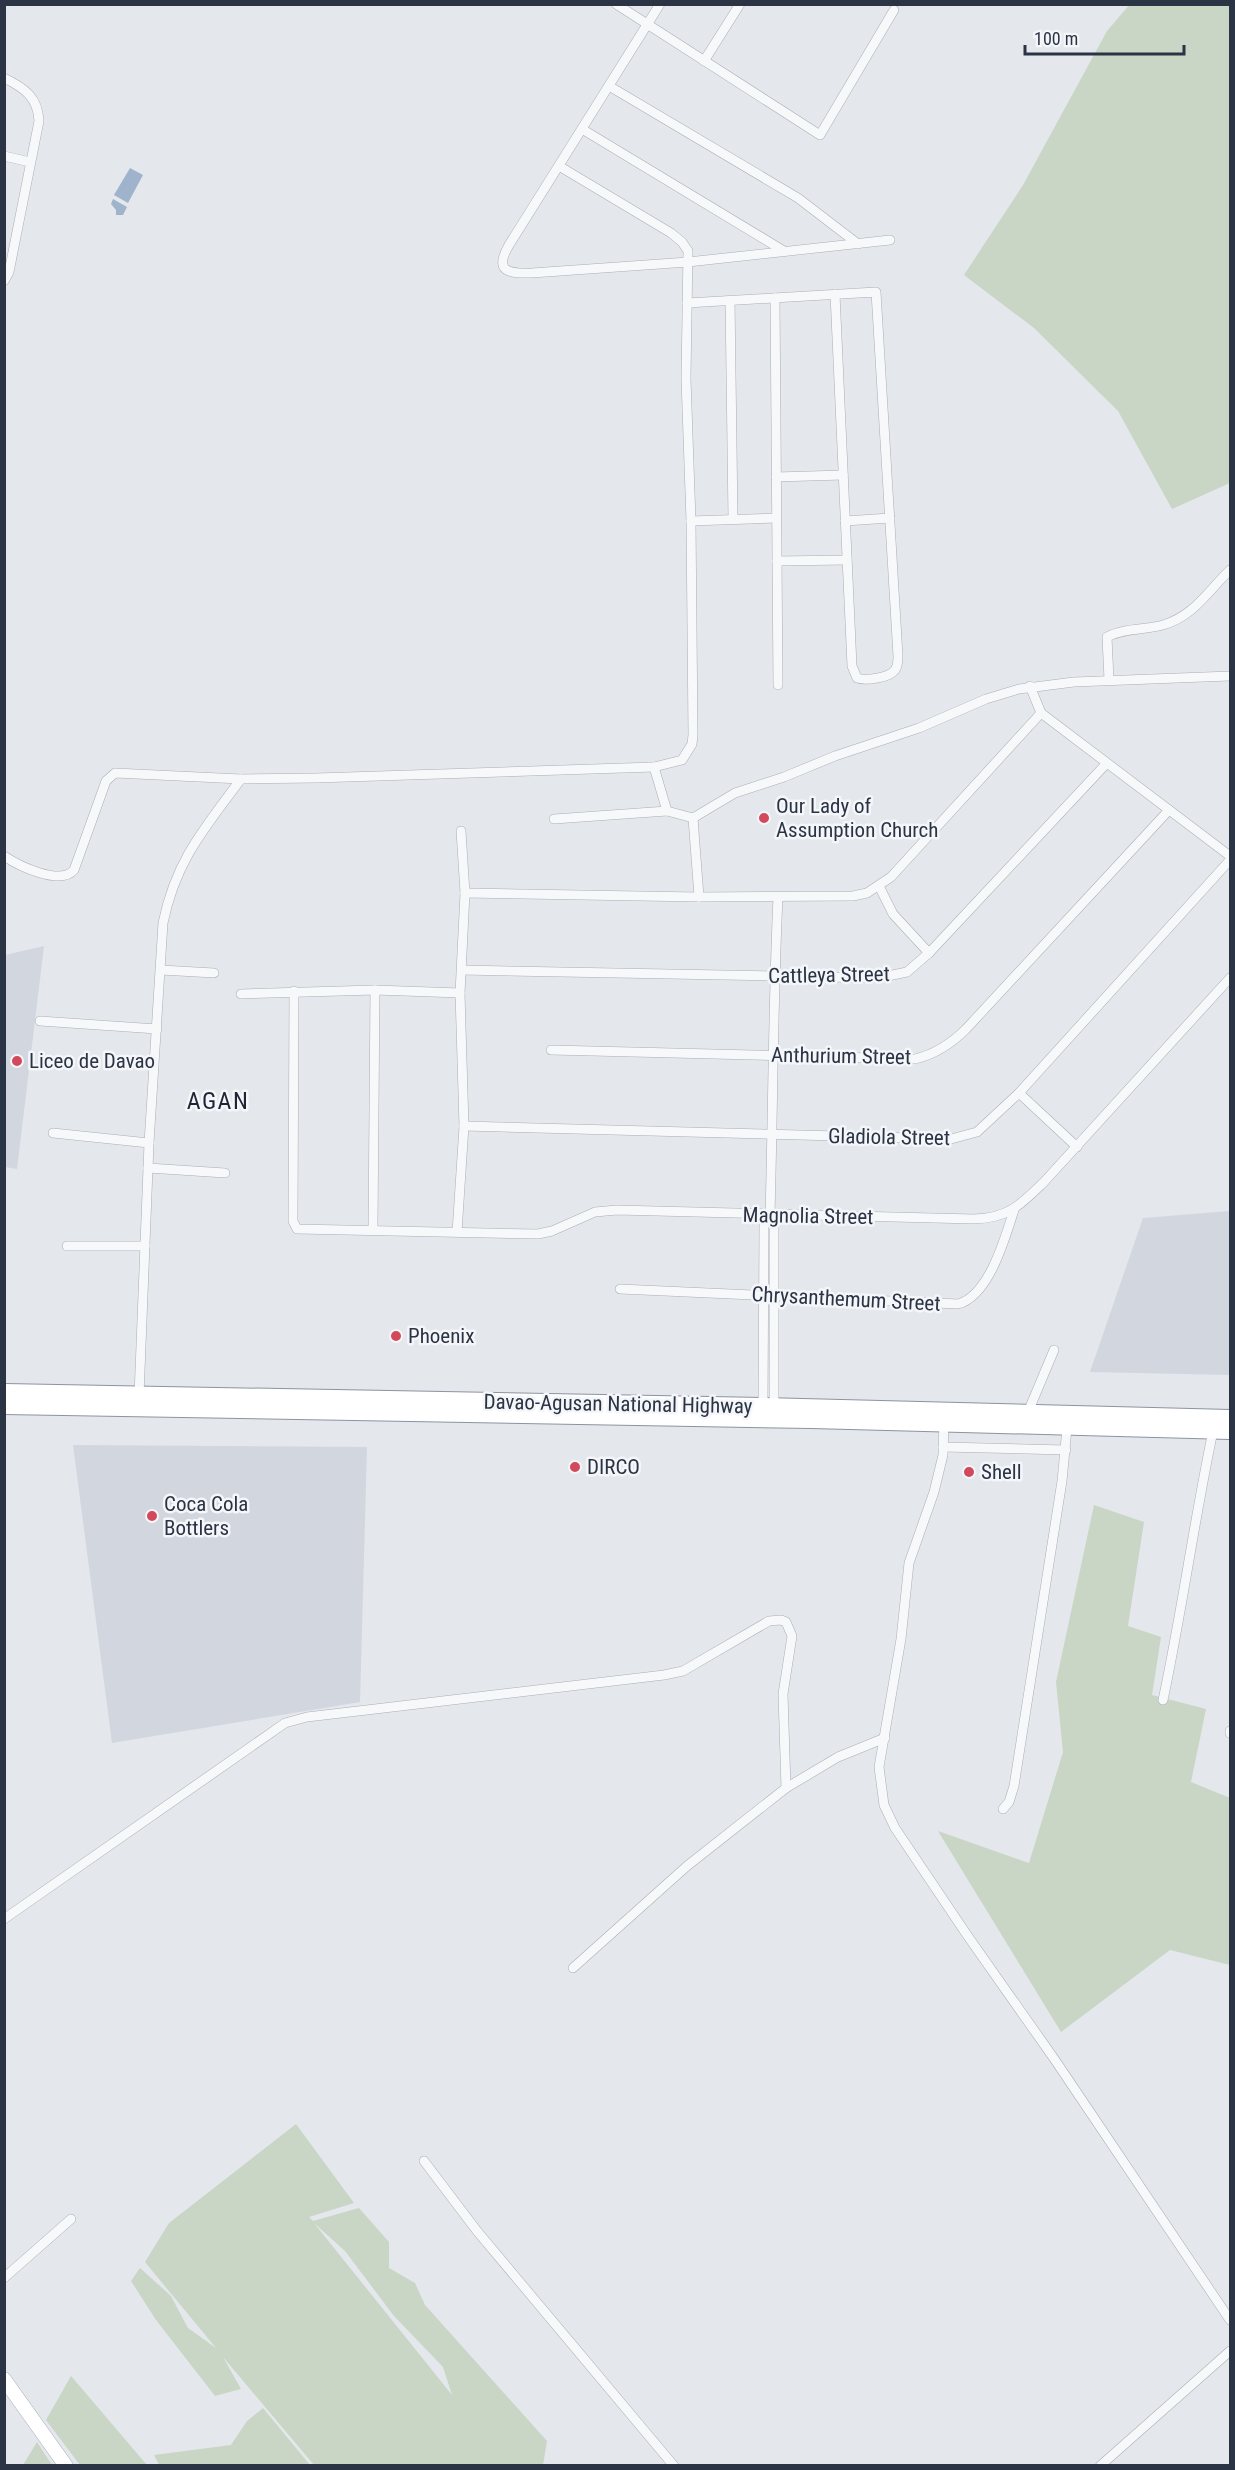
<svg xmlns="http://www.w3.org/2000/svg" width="1235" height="2470" font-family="'Roboto Condensed',sans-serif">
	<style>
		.built { fill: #d2d6de }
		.green { fill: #c9d6c5; fill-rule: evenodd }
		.water { fill: #9fb4cc }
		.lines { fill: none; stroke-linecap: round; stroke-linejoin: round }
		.minor-casing { stroke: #a9aeb7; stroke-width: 10 }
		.secondary-casing { stroke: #a9aeb7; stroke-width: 15 }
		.trunk-casing { stroke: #8b94a3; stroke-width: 18 }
		.minor { stroke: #f7f8fa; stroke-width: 9 }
		.secondary { stroke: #fff; stroke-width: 14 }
		.trunk { stroke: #fff; stroke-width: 16 }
		.poi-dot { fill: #d1495b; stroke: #f4f6f9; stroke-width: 2 }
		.labels { text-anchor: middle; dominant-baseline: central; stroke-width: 5; stroke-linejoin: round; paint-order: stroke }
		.poi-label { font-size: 21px; fill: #2b3445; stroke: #f4f6f9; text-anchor: start }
		.street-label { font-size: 21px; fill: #2b3445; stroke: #f4f6f9 }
		.quarter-label { font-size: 24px; letter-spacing: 1.5px; fill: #1d2536; stroke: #f4f6f9 }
	</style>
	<rect width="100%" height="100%" fill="#e4e7ec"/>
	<g class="built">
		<path d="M44 946 17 1169 5 1167V955Z"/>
		<path d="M1230 1211V1375L1090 1372 1143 1218Z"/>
		<path d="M73 1445 367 1447 360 1702 112 1743Z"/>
	</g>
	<g class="green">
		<path d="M1130 4 1230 5V483L1172 509 1118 411 1034 328 964 275 1023 185 1107 31Z"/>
		<path d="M1094 1505 1144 1522 1128 1626 1161 1637 1152 1695 1206 1709 1191 1782 1230 1798V1965L1170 1950 1061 2032 938 1831 1029 1863 1063 1752 1056 1682Z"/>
		<path d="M296 2124 354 2203 309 2217 313 2221 359 2208 389 2242V2268L415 2283 425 2305 547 2441 543 2465H314L223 2357 241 2389 215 2396 156 2320 131 2281 140 2268 171 2296 188 2328 216 2348 145 2262 169 2223ZM314 2223 345 2251 394 2316 443 2367 452 2395Z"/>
		<path d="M71 2376 147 2465H80L46 2420Z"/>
		<path d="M263 2408 310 2465H159L154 2455 231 2445 247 2421Z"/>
		<path d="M37 2442 52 2465H23Z"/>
	</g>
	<g class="water">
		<path d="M130 168 143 175 128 203 114 195Z"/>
		<path d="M113 199 127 207 123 215H116V210L111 204Z"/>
	</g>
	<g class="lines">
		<defs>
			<g id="minor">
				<path d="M616 4 820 135 894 10"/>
				<path d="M660 4 509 245C494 271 507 274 532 273L688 262 890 240"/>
				<path d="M704 61 740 4"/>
				<path d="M4 78C25 88 38 98 39 121L9 272 4 281"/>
				<path d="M609 86 798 198 858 244"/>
				<path d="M582 129 784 251"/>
				<path d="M4 156 30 162"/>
				<path d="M775 298 778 685"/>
				<path d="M730 300 733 519"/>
				<path d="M687 303C750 299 813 296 876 292L898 656C898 661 898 666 895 670 889 678 866 681 857 678L852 666 835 294"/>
				<path d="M776 477 843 475"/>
				<path d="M691 521 776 518"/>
				<path d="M845 521 890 518"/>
				<path d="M777 561 847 560"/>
				<path d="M1109 680 1107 637C1123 628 1145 630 1163 625 1194 616 1208 591 1230 570"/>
				<path d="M1030 686 1041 713 1230 856"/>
				<path d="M654 767 667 811 693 818 735 793 784 777 835 756 919 728 986 699 1019 689 1074 682 1230 676"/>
				<path d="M693 818 699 897"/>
				<path d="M554 819 667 811"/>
				<path d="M4 856C19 866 60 886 74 870L106 781 115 773 241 779 316 778 654 767 682 760 692 744 693 735 691 521 686 379 688 251 682 242 671 233 559 166"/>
				<path d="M879 886 893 914 929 953"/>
				<path d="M465 893 699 897 853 896 867 893 891 877 1041 713"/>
				<path d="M161 970 214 973"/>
				<path d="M462 970 878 978 907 972 929 953 1106 764"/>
				<path d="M294 991 293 1221 297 1229 538 1234 552 1231 595 1212 617 1210 974 1219C1009 1218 1020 1205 1044 1182L1230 978"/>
				<path d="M241 994 375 990 460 993"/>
				<path d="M40 1021 157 1029"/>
				<path d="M551 1050 915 1059C936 1054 951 1044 966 1029L1169 810"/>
				<path d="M1019 1093 1077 1147"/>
				<path d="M464 1126 951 1139 977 1132 1019 1093 1230 860"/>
				<path d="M53 1133 149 1143"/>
				<path d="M148 1168 225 1173"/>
				<path d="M373 1229 375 990"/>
				<path d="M457 1232 464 1126 460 993 465 893 461 831"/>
				<path d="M67 1246H145"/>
				<path d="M620 1289 958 1304C989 1296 1005 1238 1014 1210"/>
				<path d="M139 1396 149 1143 163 923C176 860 204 829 241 779"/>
				<path d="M774 1408V1225L770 1215C773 1109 773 1003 778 897"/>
				<path d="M763 1409 764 1225 770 1215"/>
				<path d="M1028 1412 1054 1350"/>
				<path d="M944 1420 943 1455 934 1492 909 1563 901 1639 879 1767 884 1805 895 1828 967 1935 1055 2060 1230 2320"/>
				<path d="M943 1447 1066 1450"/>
				<path d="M1163 1700C1182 1611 1194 1521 1213 1431"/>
				<path d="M1230 1733V1731"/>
				<path d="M786 1788 838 1757 885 1738"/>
				<path d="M1003 1809 1009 1802 1014 1786 1062 1481 1067 1428"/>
				<path d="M4 1919 285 1723 307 1717 664 1675 683 1671 769 1621 781 1620 786 1622 792 1636 783 1694 786 1788 687 1866 573 1968"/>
				<path d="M424 2161 477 2231 674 2466"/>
				<path d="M4 2278 71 2219"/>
				<path d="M1100 2466 1230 2351"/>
			</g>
			<path id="secondary" d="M4 2379 66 2466"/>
			<g id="trunk">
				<path d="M4 1392 763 1406 1230 1418"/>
				<path d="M4 1406 812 1420 1230 1431"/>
			</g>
		</defs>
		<use href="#minor" class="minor-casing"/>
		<use href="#secondary" class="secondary-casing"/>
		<use href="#trunk" class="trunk-casing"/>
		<use href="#minor" class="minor"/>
		<use href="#secondary" class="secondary"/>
		<use href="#trunk" class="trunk"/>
	</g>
	<g class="poi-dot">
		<circle cx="764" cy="818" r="6"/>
		<circle cx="17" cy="1061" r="6"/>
		<circle cx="396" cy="1336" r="6"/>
		<circle cx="575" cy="1467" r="6"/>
		<circle cx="969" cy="1472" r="6"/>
		<circle cx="152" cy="1516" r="6"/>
	</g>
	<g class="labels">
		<g class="poi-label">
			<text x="776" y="806">Our Lady of<tspan x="776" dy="24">Assumption Church</tspan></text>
			<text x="29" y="1061">Liceo de Davao</text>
			<text x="408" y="1336">Phoenix</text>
			<text x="587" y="1467">DIRCO</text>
			<text x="981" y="1472">Shell</text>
			<text x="164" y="1504">Coca Cola<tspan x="164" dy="24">Bottlers</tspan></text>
		</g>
		<g class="street-label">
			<text transform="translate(829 975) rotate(-1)">Cattleya Street</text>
			<text transform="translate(841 1056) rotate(1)">Anthurium Street</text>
			<text transform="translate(889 1137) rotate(1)">Gladiola Street</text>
			<text transform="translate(808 1216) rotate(1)">Magnolia Street</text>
			<text transform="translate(846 1299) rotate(3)">Chrysanthemum Street</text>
			<text transform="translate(618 1404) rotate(1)">Davao-Agusan National Highway</text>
		</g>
		<g class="quarter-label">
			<text x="218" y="1101">AGAN</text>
		</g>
	</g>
	<rect width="1235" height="2470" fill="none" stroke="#2b3445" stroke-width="12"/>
	<path d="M1025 45v9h159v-9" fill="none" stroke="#2b3445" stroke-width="3"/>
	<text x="1034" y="45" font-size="18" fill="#2b3445" stroke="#f4f6f9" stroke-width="4.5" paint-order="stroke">100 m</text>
</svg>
